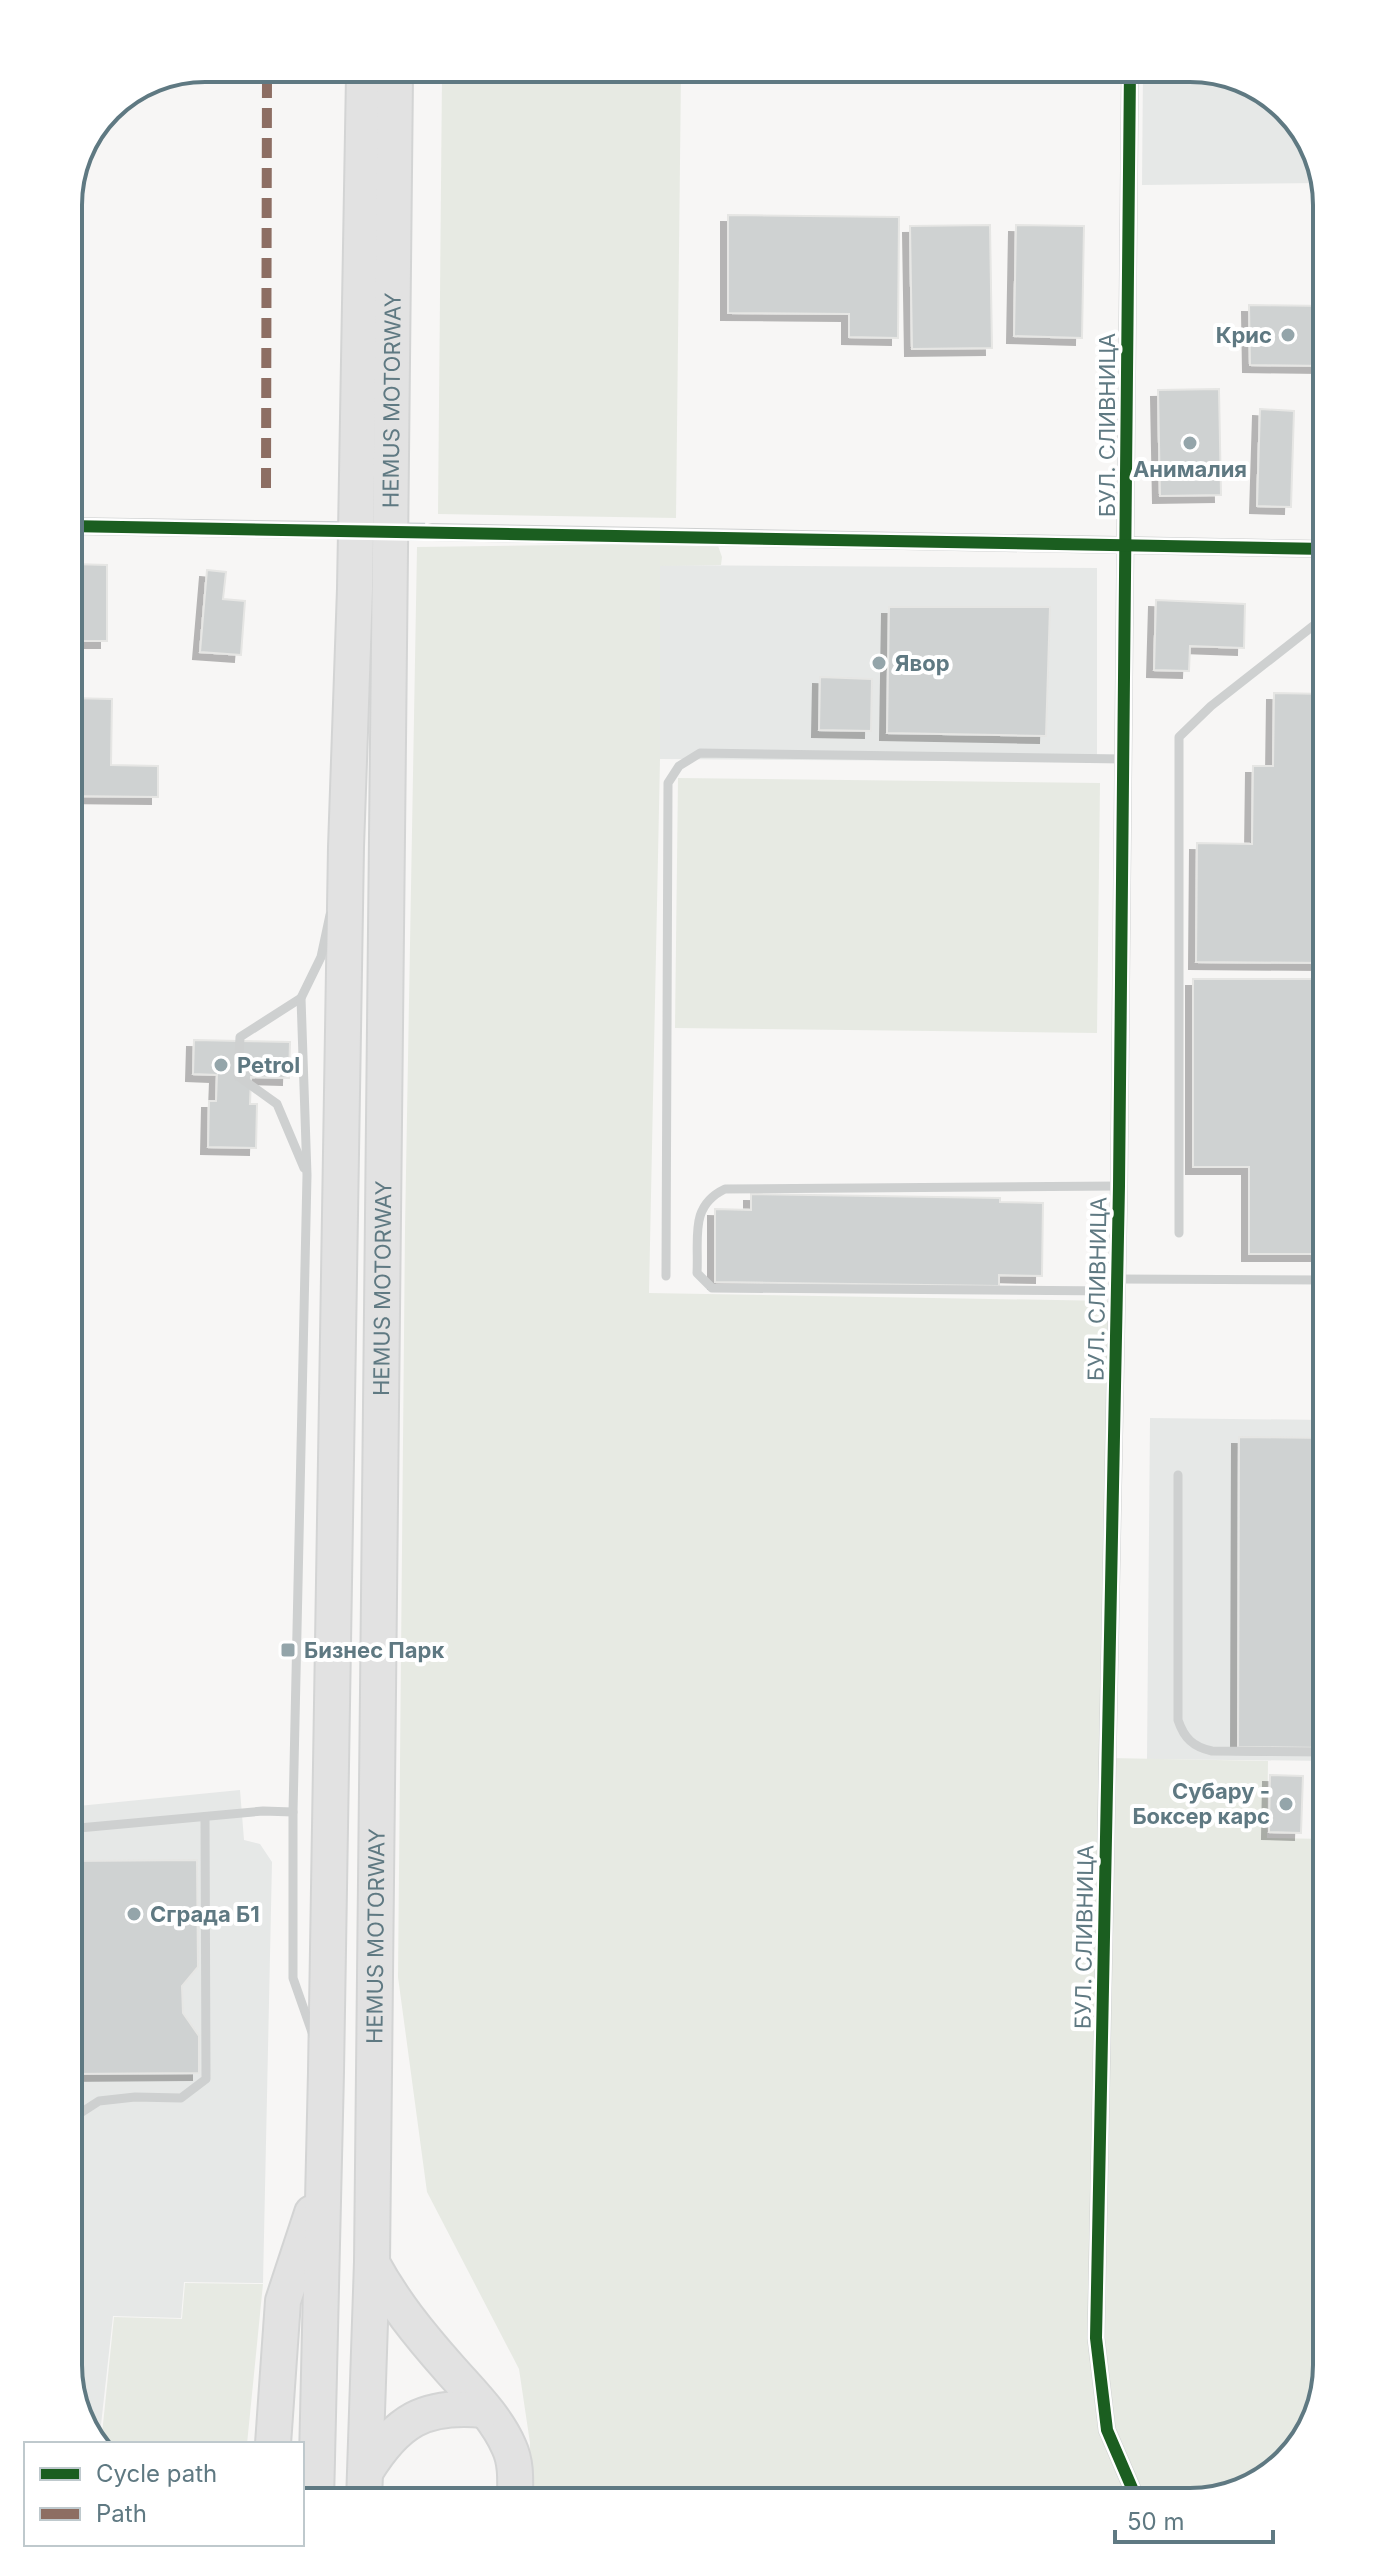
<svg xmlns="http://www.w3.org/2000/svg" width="1395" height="2570" font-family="Inter,sans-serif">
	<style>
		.built { fill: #e6e8e7 }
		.green { fill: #e7eae3 }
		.building { fill: #cfd2d2; stroke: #e6e6e4; stroke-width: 2; filter: url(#shadow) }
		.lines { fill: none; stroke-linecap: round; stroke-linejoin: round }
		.street-tunnel { stroke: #c9d0d2; stroke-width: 18; stroke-dasharray: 18 9; stroke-linecap: butt }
		.highway-casing { stroke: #d3d4d4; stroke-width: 38 }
		.lane { stroke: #ced0d0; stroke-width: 9 }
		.street { stroke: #ced0d0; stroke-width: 18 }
		.highway { stroke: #e2e2e2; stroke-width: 34 }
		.quiet { stroke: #8d6e63; stroke-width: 10; stroke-dasharray: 20 10; stroke-linecap: butt }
		.cycleway-casing { stroke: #fff; stroke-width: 17 }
		.cycleway { stroke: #1b5e20; stroke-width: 12 }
		.poi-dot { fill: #94a5aa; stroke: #fff; stroke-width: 3 }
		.labels { text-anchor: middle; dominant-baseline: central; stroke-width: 8; stroke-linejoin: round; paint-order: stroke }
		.poi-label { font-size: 22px; font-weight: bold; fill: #5f7982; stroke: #fff; text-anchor: start }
		.street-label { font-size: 22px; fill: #5f7982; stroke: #fff }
		.rim { fill: none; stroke: #5f7982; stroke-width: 4 }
	</style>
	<defs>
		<filter id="shadow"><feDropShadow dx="-7" dy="7" stdDeviation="0" flood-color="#0004"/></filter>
	</defs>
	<rect width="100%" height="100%" fill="#f7f6f5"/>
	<g class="built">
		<path d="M1199 68 1266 91 1316 152 1323 183 1142 185 1143 69Z"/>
		<path d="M660 565 1097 568V762L660 759Z"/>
		<path d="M1150 1418 1327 1420V1761L1147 1759Z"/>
		<path d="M240 1790 244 1840 260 1844 272 1862 263 2283 184 2282 181 2318 113 2316 99 2443 79 2418 68 2365V1807Z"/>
	</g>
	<g class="green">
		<path d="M681 73 676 518 438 514 442 76Z"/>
		<path d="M717 543 722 557 721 565 660 566V759L649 1293 1110 1301 1109 1758 1268 1761 1267 1838 1327 1839V2365L1304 2441 1243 2491 1190 2502H526L530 2443 519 2369 427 2192 398 1977 405 1229 417 547Z"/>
		<path d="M678 778 1100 783 1097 1033 675 1028Z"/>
		<path d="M185 2283 263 2284 247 2444H101L114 2317 182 2319Z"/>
	</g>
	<g class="building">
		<path d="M728 215 899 217 898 338 849 337V314L728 313Z"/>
		<path d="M990 225 992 348 912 349 910 226Z"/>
		<path d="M1016 225 1084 226 1082 338 1014 336Z"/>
		<path d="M1249 305 1327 306V366L1250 365Z"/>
		<path d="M1219 389 1221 495 1160 496 1158 390Z"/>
		<path d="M1260 409 1294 411 1291 507 1257 506Z"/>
		<path d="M73 564 107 565V641H72Z"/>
		<path d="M207 570 226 572 223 599 245 601 241 655 200 652Z"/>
		<path d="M1156 600 1245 604 1244 648 1190 646 1189 671 1154 670Z"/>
		<path d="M889 607H1050L1046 736 887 733Z"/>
		<path d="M820 677 872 679 871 731 819 730Z"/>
		<path d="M1274 693 1327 694V963L1196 962 1197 843 1252 844 1253 766H1273Z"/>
		<path d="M68 698 112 699 111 765 158 766V797L68 796Z"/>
		<path d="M1193 979H1327V1254H1249V1167H1193Z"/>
		<path d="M194 1040 290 1042 289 1078 251 1077 250 1104H257L256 1148 208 1147 209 1101H216L217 1075 193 1074Z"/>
		<path d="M751 1194 1000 1198V1202L1043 1203 1042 1276 999 1275V1286L715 1282V1209L751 1210Z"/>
		<path d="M1239 1437 1327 1438V1748L1238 1747Z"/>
		<path d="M1270 1775 1303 1776 1301 1833 1269 1832Z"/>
		<path d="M197 1860 198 1967 182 1986 183 2013 199 2036V2073L68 2074V2024H71L69 1861Z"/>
	</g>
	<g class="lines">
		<path class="street-tunnel" d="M326 530 432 532"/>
		<defs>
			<g id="highway">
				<path d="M372 2263C393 2302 419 2334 449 2368 470 2392 496 2417 509 2447 517 2464 515 2483 515 2502"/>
				<path d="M273 2444 283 2301 312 2213"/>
				<path d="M366 2471C397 2421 424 2404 484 2410"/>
				<path d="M316 2502 326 2072 346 847 355 589 364 76"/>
				<path id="s1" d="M364 2502 372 2262 395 76"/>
			</g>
		</defs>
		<use href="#highway" class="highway-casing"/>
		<g class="lane">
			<path d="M301 998 240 1037 238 1076 277 1104 304 1168"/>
			<path d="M1179 1233V737L1211 706 1327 615"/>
			<path d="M666 1276 668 783 679 766 700 753 1124 759"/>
			<path d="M1117 1279 1327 1280"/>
			<path d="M1117 1291 712 1288 697 1273C699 1238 689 1206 725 1189L1119 1186"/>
			<path d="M1178 1475V1720C1184 1738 1193 1747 1212 1751L1327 1752"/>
			<path d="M68 1829 263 1811 293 1812"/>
			<path d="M313 2035 293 1978V1812L307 1175 301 998 321 957 330 915"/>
			<path d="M68 2121 99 2101 135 2097 181 2098 206 2079 205 1817"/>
		</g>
		<g class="street">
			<path d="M1130 69 1119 1186 1096 2338 1107 2430 1138 2502"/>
			<path d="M68 526 326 530"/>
			<path d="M432 532 1327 549"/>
		</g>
		<use href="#highway" class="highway"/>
		<path class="quiet" d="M266 488 267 77"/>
		<defs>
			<g id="cycleway">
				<path d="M1130 69 1119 1186 1096 2338 1107 2430 1138 2502"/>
				<path d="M68 526 1327 549"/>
			</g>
		</defs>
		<use href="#cycleway" class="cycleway-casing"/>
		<use href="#cycleway" class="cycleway"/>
	</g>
	<g class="poi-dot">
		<circle cx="1288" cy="335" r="8"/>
		<circle cx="1190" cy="443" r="8"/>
		<circle cx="879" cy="663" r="8"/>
		<circle cx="221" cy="1065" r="8"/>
		<rect x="280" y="1642" width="16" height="16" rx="4"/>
		<circle cx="1286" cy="1804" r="8"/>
		<circle cx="134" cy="1914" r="8"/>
	</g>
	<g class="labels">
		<g class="poi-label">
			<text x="1272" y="335" text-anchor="end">Крис</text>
			<text x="1190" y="469" text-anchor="middle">Анималия</text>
			<text x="895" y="663">Явор</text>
			<text x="237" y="1065">Petrol</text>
			<text x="304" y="1650">Бизнес Парк</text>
			<text x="1270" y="1791" text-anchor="end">Субару -<tspan x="1270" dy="25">Боксер карс</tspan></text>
			<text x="150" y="1914">Сграда Б1</text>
		</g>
		<g class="street-label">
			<text stroke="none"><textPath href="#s1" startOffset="2102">HEMUS MOTORWAY</textPath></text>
			<text transform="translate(1107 425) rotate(-90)">БУЛ. СЛИВНИЦА</text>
			<text stroke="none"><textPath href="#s1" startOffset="1214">HEMUS MOTORWAY</textPath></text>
			<text transform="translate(1097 1289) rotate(-89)">БУЛ. СЛИВНИЦА</text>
			<text stroke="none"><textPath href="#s1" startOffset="566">HEMUS MOTORWAY</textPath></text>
			<text transform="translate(1084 1937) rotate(-89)">БУЛ. СЛИВНИЦА</text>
		</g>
	</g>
	<path d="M0 0H1395V2570H0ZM205 82H1190A123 123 0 0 1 1313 205V2365A123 123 0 0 1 1190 2488H205A123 123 0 0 1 82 2365V205A123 123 0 0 1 205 82Z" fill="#fff" fill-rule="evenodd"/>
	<path class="rim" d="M205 82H1190A123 123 0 0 1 1313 205V2365A123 123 0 0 1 1190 2488H205A123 123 0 0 1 82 2365V205A123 123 0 0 1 205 82Z"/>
	<rect x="24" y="2442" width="280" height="104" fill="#ffffff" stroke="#bfc9cd" stroke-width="2"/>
	<rect x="40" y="2468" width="40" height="12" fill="#1b5e20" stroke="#bfc9cd" stroke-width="2"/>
	<text x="96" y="2482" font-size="24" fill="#5f7982">Cycle path</text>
	<rect x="40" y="2508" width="40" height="12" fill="#8d6e63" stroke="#bfc9cd" stroke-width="2"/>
	<text x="96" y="2522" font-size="24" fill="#5f7982">Path</text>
	<path d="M1115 2530v12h158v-12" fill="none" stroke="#5f7982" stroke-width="4"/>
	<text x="1127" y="2530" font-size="24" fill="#5f7982" stroke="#ffffff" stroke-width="6" paint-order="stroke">50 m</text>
</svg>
